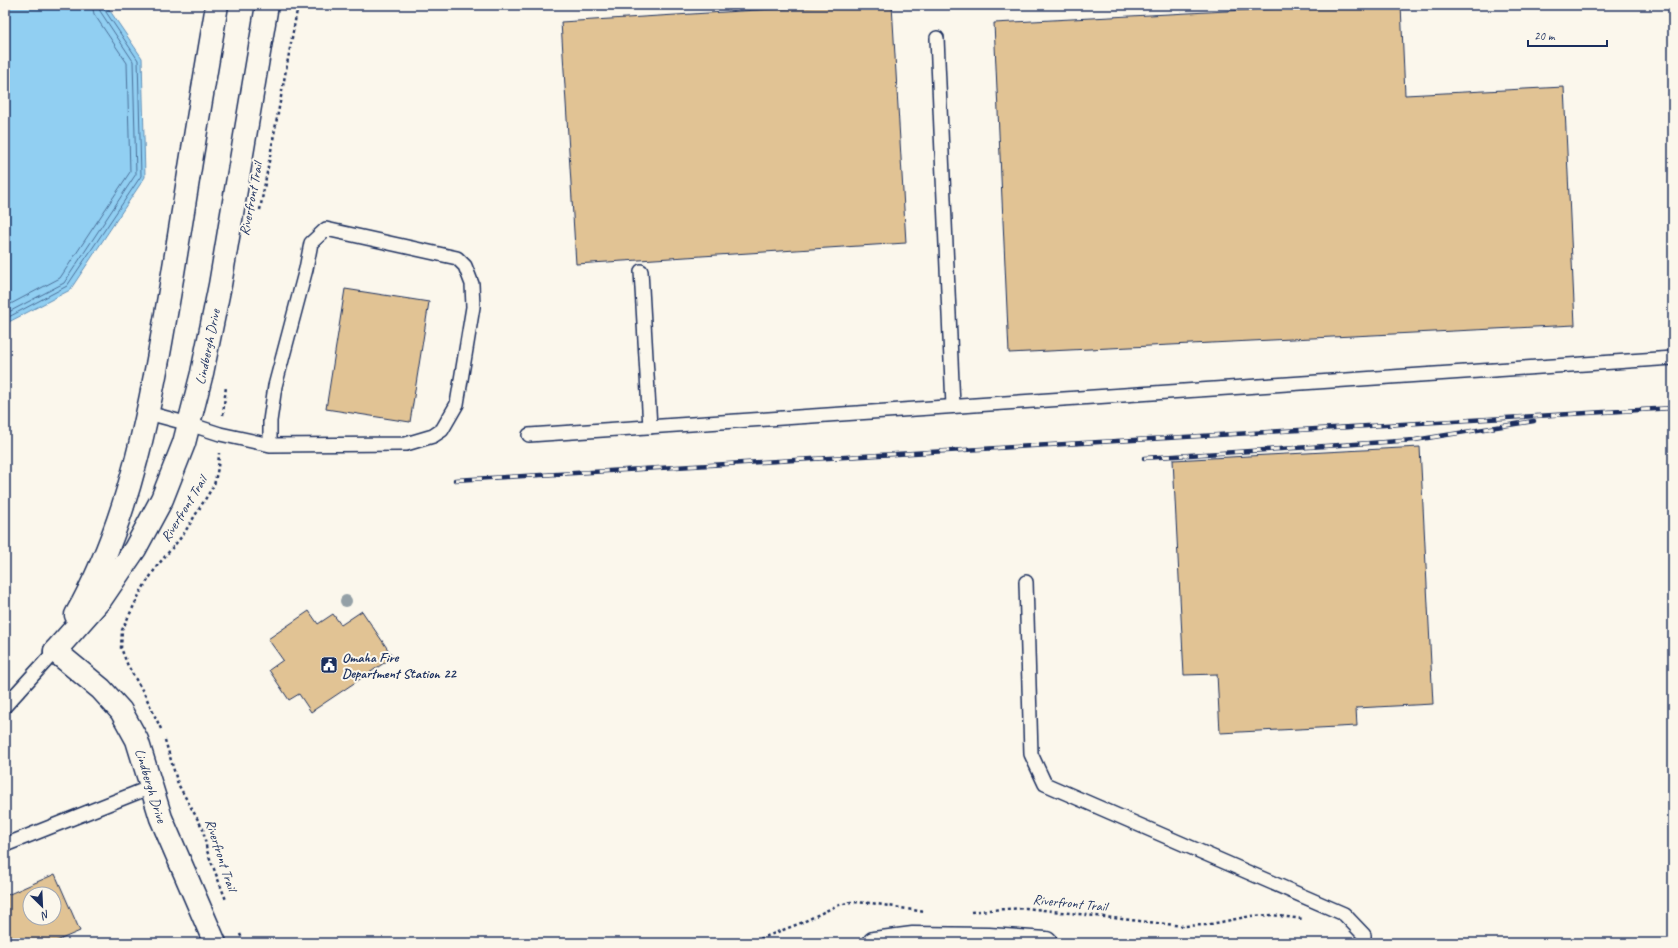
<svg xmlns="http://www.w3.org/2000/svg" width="1678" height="948" font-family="Caveat,sans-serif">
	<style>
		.water { fill: #91cff2; stroke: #628fb7 }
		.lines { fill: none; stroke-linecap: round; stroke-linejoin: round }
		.shore { stroke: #4a6f99; stroke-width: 1 }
		.building { fill: #e1c394; stroke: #1b2f5e; fill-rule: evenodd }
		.service-casing { stroke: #1b2f5e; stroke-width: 16 }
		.minor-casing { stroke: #1b2f5e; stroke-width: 25 }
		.path { stroke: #1b2f5e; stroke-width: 2.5; stroke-dasharray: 3 3; stroke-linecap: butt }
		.service { stroke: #fbf7ec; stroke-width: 13 }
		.minor { stroke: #fbf7ec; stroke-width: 22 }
		.rail-casing { stroke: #1b2f5e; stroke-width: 4.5 }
		.rail { stroke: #fbf7ec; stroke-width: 3; stroke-dasharray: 9; stroke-linecap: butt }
		.tree { fill: #94a0a6 }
		.labels { text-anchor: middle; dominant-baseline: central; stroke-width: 4; stroke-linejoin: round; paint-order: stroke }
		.street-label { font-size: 14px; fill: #1b2f5e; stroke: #fbf7ec }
		.poi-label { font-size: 14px; font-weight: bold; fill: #1b2f5e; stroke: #fbf7ec; text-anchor: start }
	</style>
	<rect width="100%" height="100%" fill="#fbf7ec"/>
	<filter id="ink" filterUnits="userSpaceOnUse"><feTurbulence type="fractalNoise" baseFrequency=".025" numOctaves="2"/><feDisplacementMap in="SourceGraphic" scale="8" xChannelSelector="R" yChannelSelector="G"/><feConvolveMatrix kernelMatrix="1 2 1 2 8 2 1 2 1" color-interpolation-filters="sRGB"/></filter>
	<g filter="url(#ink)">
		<path class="water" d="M5 5H106L142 58 145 177 70 290 5 324Z"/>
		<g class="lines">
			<g class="shore">
				<path d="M5 307 60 278 130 172 127 63 94 14 92 5"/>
				<path d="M5 314 64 283 136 174 133 61 100 11 98 5"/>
				<path d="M5 319 67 286 141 176 138 60 104 9 103 5"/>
			</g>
		</g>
		<g class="building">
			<path d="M839 5H892L906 243 576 264 561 22Z"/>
			<path d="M1344 5H1401L1405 95 1564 87 1575 325 1009 353 994 23Z"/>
			<path d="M345 289 429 302 410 422 326 409Z"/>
			<path d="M1420 447 1433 704 1356 708 1357 726 1220 733 1217 674 1184 675 1173 460Z"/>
			<path d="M309 611 318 624 333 614 341 625 362 611 393 657 311 712 299 694 289 700 269 670 283 660 268 639Z"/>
			<path d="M55 874 80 931 52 943H5V896ZM30 894H54V918H30Z"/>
		</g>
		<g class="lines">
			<defs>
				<g id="service">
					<path d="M937 38 953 406"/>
					<path d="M641 271 650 427"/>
					<path d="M148 413 189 424 220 434 270 445 406 444 433 436 442 430 457 404 473 307 472 284 465 266 457 258 326 229 311 243 306 269 275 386 270 421V445"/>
					<path d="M529 435 1673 358"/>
					<path d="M1026 582 1031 754 1045 784 1344 914 1364 935V943"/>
					<path d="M5 706 55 651"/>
					<path d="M5 845 151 787"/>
				</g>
				<g id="minor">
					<path d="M76 615C135 511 153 390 173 273 187 184 202 94 217 5"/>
					<path id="s1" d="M55 651 101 599 135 549 162 499 184 443 202 373 220 285 267 5"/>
					<path id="s2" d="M55 651 101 689 121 711 137 740 161 818 215 943"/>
					<path d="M874 943 913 938 989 939 1046 943"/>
				</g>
			</defs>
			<use href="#service" class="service-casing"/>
			<use href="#minor" class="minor-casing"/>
			<g class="path">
				<path d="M260 210 298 5"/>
				<path d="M223 415 226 386"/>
				<path d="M161 729 145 695 128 666 121 648 122 630 141 591 157 566 183 535 214 485 218 468 219 453"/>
				<path d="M165 740 178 784 203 829 207 851 226 900"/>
				<path d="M971 912 989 910 1026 908 1183 926 1206 925 1251 916 1272 915 1303 919"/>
				<path d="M240 934 244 943"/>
				<path d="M1383 940 1394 943"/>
				<path d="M749 943 801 923 836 906 851 902 871 903 924 912"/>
			</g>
			<use href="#service" class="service"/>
			<use href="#minor" class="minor"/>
			<defs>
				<g id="rail">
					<path d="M1144 458 1415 440 1534 421"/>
					<path d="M455 480 1673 408"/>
				</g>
			</defs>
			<use href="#rail" class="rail-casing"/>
			<use href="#rail" class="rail"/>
		</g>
		<circle class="tree" cx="346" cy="601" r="6"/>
	</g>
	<defs>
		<symbol id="civic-square" viewBox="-11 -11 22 22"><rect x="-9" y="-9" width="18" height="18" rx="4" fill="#1b2f5e" stroke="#fbf7ec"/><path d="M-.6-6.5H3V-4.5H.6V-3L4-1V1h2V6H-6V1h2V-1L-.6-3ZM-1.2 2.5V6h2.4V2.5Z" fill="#fff"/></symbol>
	</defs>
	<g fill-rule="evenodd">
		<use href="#civic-square" x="319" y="655" width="20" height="20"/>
	</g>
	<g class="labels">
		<g class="street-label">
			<text transform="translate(251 199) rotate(-79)">Riverfront Trail</text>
			<text stroke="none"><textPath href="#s1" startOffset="346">Lindbergh Drive</textPath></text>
			<text transform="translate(184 509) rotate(-58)">Riverfront Trail</text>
			<text stroke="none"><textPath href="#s2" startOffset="170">Lindbergh Drive</textPath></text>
			<text transform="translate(221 855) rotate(72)">Riverfront Trail</text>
			<text transform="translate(1070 903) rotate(6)">Riverfront Trail</text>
		</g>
		<g class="poi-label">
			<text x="342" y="657">Omaha Fire<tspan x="342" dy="16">Department Station 22</tspan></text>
		</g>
	</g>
	<rect width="1678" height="948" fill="none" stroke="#fbf7ec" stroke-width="20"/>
	<rect x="10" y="10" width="1658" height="928" fill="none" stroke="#1b2f5e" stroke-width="1.5" filter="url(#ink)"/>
	<g transform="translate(42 906) rotate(156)"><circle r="19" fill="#fbf7ec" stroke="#a1a7b3"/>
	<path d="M0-3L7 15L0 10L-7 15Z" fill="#1b2f5e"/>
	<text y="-6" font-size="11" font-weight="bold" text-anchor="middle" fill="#1b2f5e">N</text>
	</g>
	<path d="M1528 40v6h79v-6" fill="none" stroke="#1b2f5e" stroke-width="2"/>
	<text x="1534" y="40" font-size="12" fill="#1b2f5e" stroke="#fbf7ec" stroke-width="3" paint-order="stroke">20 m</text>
</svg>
